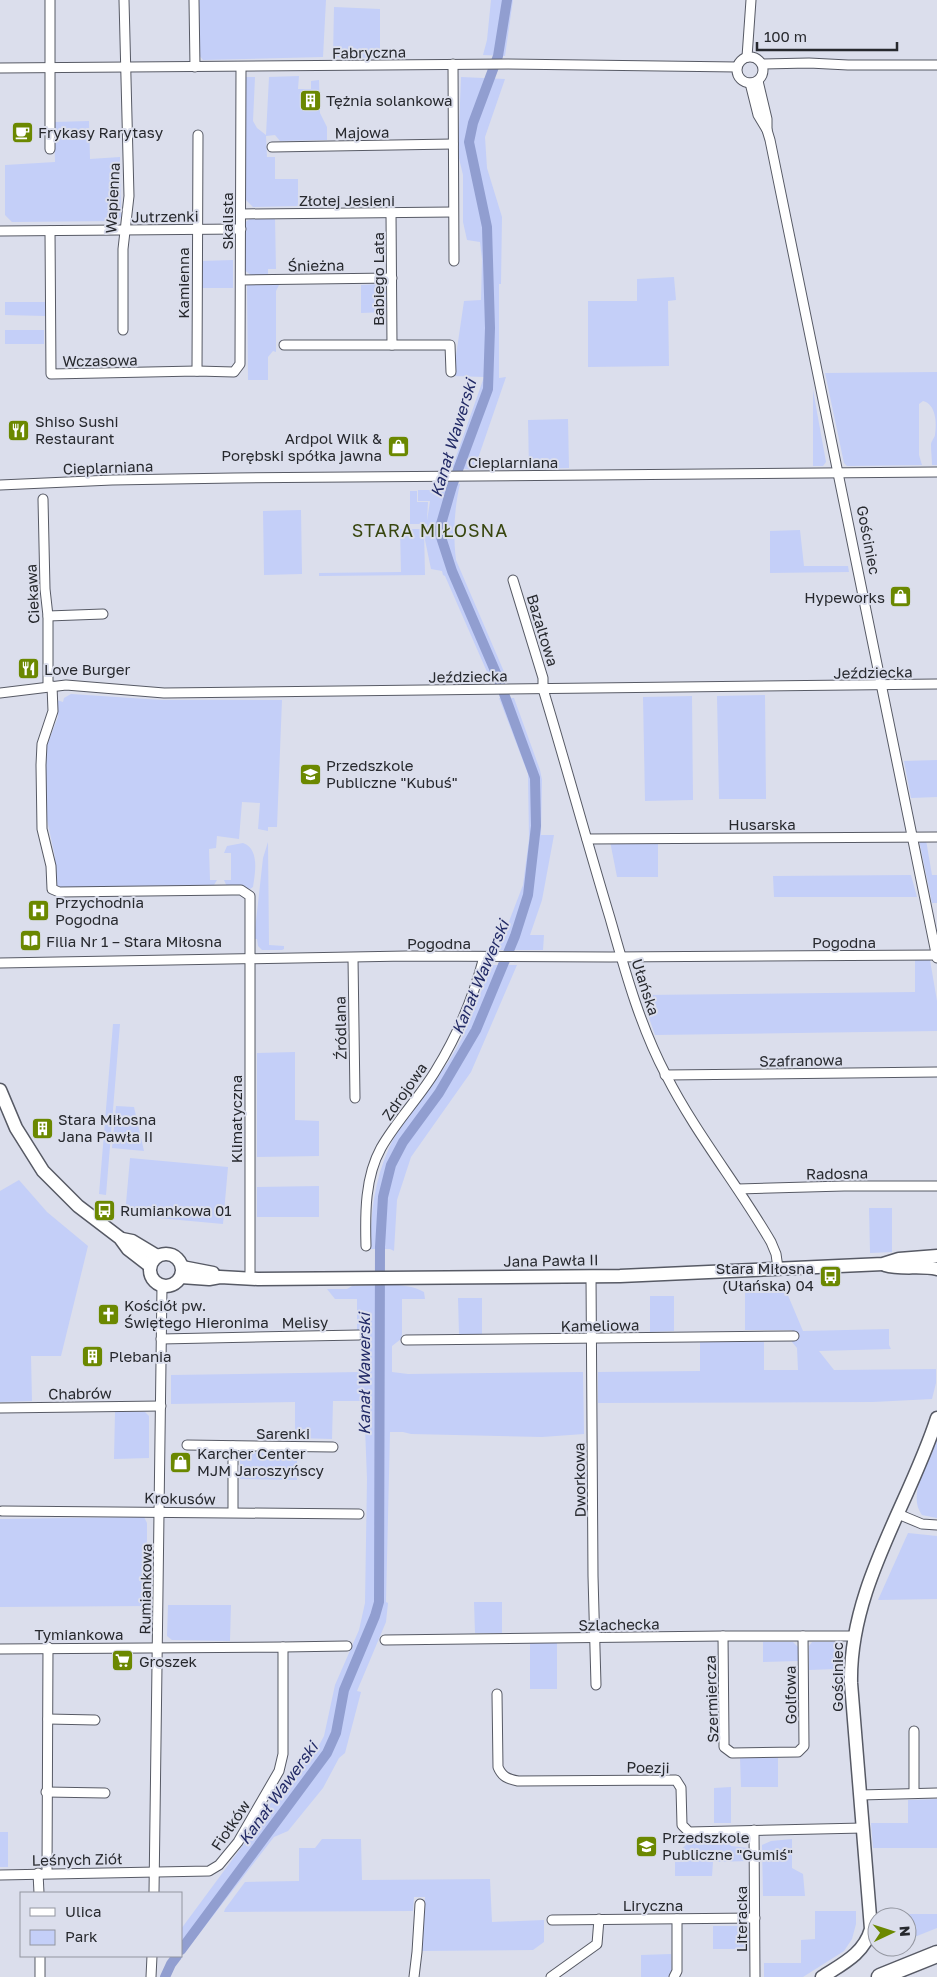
<svg xmlns="http://www.w3.org/2000/svg" width="937" height="1977" font-family="'Golos Text',sans-serif">
	<style>
		.green { fill: #c4cff8 }
		.lines { fill: none; stroke-linecap: round; stroke-linejoin: round }
		.canal { stroke: #919ed0; stroke-width: 10 }
		.street-casing { stroke: #575a65; stroke-width: 11 }
		.secondary-casing { stroke: #575a65; stroke-width: 15 }
		.highway-casing { stroke: #575a65; stroke-width: 19 }
		.street { stroke: #fff; stroke-width: 9 }
		.secondary { stroke: #fff; stroke-width: 12 }
		.highway { stroke: #fff; stroke-width: 16 }
		.labels { text-anchor: middle; dominant-baseline: central; stroke-width: 4; stroke-linejoin: round; paint-order: stroke }
		.street-label { font-size: 15px; fill: #27292e; stroke: #dbdeec }
		.poi-label { font-size: 15px; fill: #27292e; stroke: #dbdeec; text-anchor: start }
		.water-label { font-size: 16px; font-style: italic; fill: #222a66; stroke: #dbdeec }
		.quarter-label { font-size: 18px; letter-spacing: 1px; fill: #38460f; stroke: #dbdeec }
	</style>
	<rect width="100%" height="100%" fill="#dbdeec"/>
	<g class="green">
		<path d="M198 0H326L323 57 203 60 199 55Z"/>
		<path d="M491 0H513L505 56 483 55 487 40Z"/>
		<path d="M334 7 380 9V58L333 57Z"/>
		<path d="M299 76 298 89H311V81L319 80 320 113 327 127V140L280 141 275 135 266 136 267 157H275V179H298V206L253 207 246 200 245 77H255L253 121 257 128 266 135 269 77Z"/>
		<path d="M461 77 505 79 485 137 487 168 502 217 501 284H499V378L506 377 474 470 452 468 484 377 453 376 464 301 481 300 482 259 480 242 467 240 463 222V175L458 154Z"/>
		<path d="M89 121 90 159 120 157 121 217 116 221 12 222 5 215V165L55 162 54 122Z"/>
		<path d="M250 219H275L276 269H268V277H254L244 270V223Z"/>
		<path d="M233 260V288H202L201 261Z"/>
		<path d="M674 277 676 300 668 301 669 366 588 367V301H637V279Z"/>
		<path d="M247 283H280L276 291V352L273 351 268 357V380H248Z"/>
		<path d="M381 284 386 288V312L361 313V285Z"/>
		<path d="M5 302H45V316L5 315Z"/>
		<rect x="5" y="330" width="39" height="14"/>
		<path d="M937 372V465H932C932 459 931 452 931 445 931 441 934 439 935 435 937 423 936 404 923 401L919 404V455L922 465 847 466 844 463 825 373Z"/>
		<path d="M813 390 826 462 823 466H813Z"/>
		<path d="M568 419 569 468 529 469 528 420Z"/>
		<path d="M448 484H460C454 509 453 535 456 560L508 681H491L445 576 443 575 442 571 431 569 425 540 427 524H410V491H417V502H428L427 521 430 501H418V490H445Z"/>
		<path d="M301 510 302 574 264 575 263 511Z"/>
		<path d="M400 529H424L425 575 319 576V573L401 572Z"/>
		<path d="M800 530 804 566H848L849 572 770 573V531Z"/>
		<path d="M71 694 162 700H282L277 827H268V831L258 829 260 803 242 802 239 839 217 836 216 848 209 849 210 880H217L214 885 211 887 63 888 57 886 55 882V857L46 815V753L47 745 58 717 57 700 63 702 64 698Z"/>
		<path d="M765 695 766 799H719L717 696Z"/>
		<path d="M692 696 693 800 645 801 643 697Z"/>
		<path d="M499 698H514L540 770 542 780 541 835H554L542 900 530 935H544L543 950H498L523 885 529 839 528 774Z"/>
		<path d="M937 760V797L911 798 904 761Z"/>
		<path d="M919 840H926L932 875H937V903H932Z"/>
		<path d="M610 841H658V877H617Z"/>
		<path d="M268 842 269 945 284 946V949L282 950H262L258 946 257 939H254L263 858Z"/>
		<path d="M243 843C260 849 255 873 253 887L250 889 227 887 224 880H231V853H224L227 846Z"/>
		<path d="M911 875 917 897H774L773 876Z"/>
		<path d="M915 960H930L937 1001V1031L655 1035 641 995 915 992Z"/>
		<path d="M492 965H517L471 1072 411 1157 397 1200 394 1251 390 1249H370C371 1214 374 1181 389 1148 404 1115 432 1088 452 1056 469 1029 479 995 492 965Z"/>
		<path d="M113 1024H120L106 1195 99 1194Z"/>
		<path d="M295 1052V1120L319 1121V1156L257 1157V1053Z"/>
		<path d="M116 1106 134 1107 144 1151 112 1148Z"/>
		<path d="M130 1158 228 1167 223 1224 125 1215Z"/>
		<path d="M19 1180 47 1212 88 1246 61 1356H31L32 1401 0 1402V1191Z"/>
		<path d="M319 1186V1217H257V1187Z"/>
		<path d="M869 1208H892V1252L870 1253Z"/>
		<path d="M352 1286C374 1286 404 1281 424 1292L425 1299H402V1334L401 1339 392 1346V1372L408 1374 583 1372 584 1434 542 1437 411 1434 403 1432H390L386 1602 388 1603 386 1622 357 1691 361 1692 345 1753 339 1758 323 1788 288 1831 274 1837 192 1943 181 1944V1929L260 1822 281 1785 292 1771 317 1749 324 1736 335 1685 359 1630 365 1603 367 1479 364 1401H333L332 1439 295 1438V1402L171 1404V1375L361 1372 360 1367 364 1360 365 1342H360V1330H357V1299H335L327 1289H347Z"/>
		<path d="M745 1293H787L803 1331 889 1329V1345L891 1349 819 1351 834 1370 936 1369V1383L932 1399 873 1402 598 1403V1372L700 1371V1342H764V1370H798L797 1348 792 1342V1330H745Z"/>
		<path d="M650 1296H674V1331L650 1332Z"/>
		<path d="M458 1298H482V1334H459Z"/>
		<path d="M115 1412H145L149 1416V1458L114 1459Z"/>
		<path d="M937 1439V1518L922 1515C907 1495 928 1461 937 1439Z"/>
		<path d="M245 1452 297 1453V1480L240 1479V1456Z"/>
		<path d="M144 1517 147 1523V1606L0 1607V1519Z"/>
		<path d="M908 1533 937 1536V1599L878 1600Z"/>
		<path d="M474 1602H502V1633H475Z"/>
		<path d="M168 1605H231L230 1641 172 1640 167 1636Z"/>
		<path d="M763 1642H793L798 1647V1661L763 1662Z"/>
		<path d="M812 1642H837L836 1669 809 1670V1646Z"/>
		<rect x="530" y="1643" width="27" height="46"/>
		<path d="M740 1758H778V1787H741Z"/>
		<path d="M731 1787V1823H714V1788Z"/>
		<path d="M937 1799V1848H873L871 1823H908V1800Z"/>
		<rect x="0" y="1832" width="8" height="35"/>
		<path d="M728 1837 731 1846 748 1848 749 1861 713 1862 712 1876H675V1856C680 1852 682 1848 687 1844 696 1835 716 1838 728 1837Z"/>
		<path d="M322 1839H361L362 1880 490 1879 492 1922 544 1920V1942L533 1950 422 1951 425 1897H414L413 1911 224 1912 225 1909 245 1882 299 1881V1848H315Z"/>
		<path d="M792 1839V1868L803 1874 805 1896H763L762 1845 771 1841Z"/>
		<path d="M815 1911H856V1924L852 1939 844 1951 803 1977H764V1963H801V1940L815 1939Z"/>
		<path d="M878 1914H937V1928L907 1940V1917H878Z"/>
		<path d="M713 1926H745L749 1930V1949H713Z"/>
		<path d="M671 1954 672 1972 669 1977H641V1955Z"/>
	</g>
	<g class="lines">
		<g class="canal">
			<path d="M181 1950 327 1753 336 1733 344 1690 375 1616 379 1602 380 1247 383 1197 391 1165 403 1142 439 1093 476 1030 515 936 528 895 536 826 535 778 499 680 452 571 439 531 452 486 488 389 490 328 487 227 469 142 473 123 498 56 507 0"/>
			<path d="M165 1977 171 1964 177 1956"/>
		</g>
		<defs>
			<g id="street">
				<path d="M50 0V149"/>
				<path d="M194 0 195 67"/>
				<circle cx="750" cy="70" r="13"/>
				<path d="M747 57 751 0"/>
				<path d="M453 64 454 261"/>
				<path d="M763 64 809 63 848 65H937"/>
				<path d="M0 68 508 64 737 67"/>
				<path d="M758 81 767 119V130"/>
				<path d="M750 83 758 115 767 130 770 140 937 958"/>
				<path d="M272 147 453 144"/>
				<path d="M241 214 453 212"/>
				<path d="M0 231 241 229"/>
				<path d="M50 231 51 374 197 371 234 372 240 364 241 67"/>
				<path d="M241 280 392 278"/>
				<path d="M123 330V249L129 196 124 0"/>
				<path d="M284 345H392L391 213"/>
				<path d="M392 345H450L451 372"/>
				<path d="M197 371 198 135"/>
				<path d="M0 485 112 480 234 478 937 472"/>
				<path d="M43 499 45 589 48 616V686"/>
				<path d="M513 580 543 678V689C566 765 587 842 610 918 625 971 640 1026 666 1075 696 1134 738 1185 771 1242L776 1254 778 1268"/>
				<path d="M48 616 103 614"/>
				<path d="M52 686 53 711 42 744 41 765 42 829 51 866 52 889 59 892 232 890H241L250 896V1278"/>
				<path d="M0 693 66 685 164 693 937 684"/>
				<path d="M587 839 937 837"/>
				<path d="M353 958 355 1098"/>
				<path d="M0 963 407 956 610 957 937 955"/>
				<path d="M665 1075 937 1072"/>
				<path d="M738 1189 844 1186H937"/>
				<path d="M366 1246C365 1213 365 1177 381 1148 397 1120 420 1097 436 1070 457 1036 474 995 484 957"/>
				<path d="M591 1276 593 1576 596 1685"/>
				<path d="M161 1339 359 1335"/>
				<path d="M406 1340 794 1336"/>
				<path d="M0 1408 161 1406"/>
				<path d="M187 1445 333 1447"/>
				<path d="M233 1446V1512"/>
				<path d="M2 1511 359 1514"/>
				<path d="M898 1514 922 1524 937 1525"/>
				<path d="M723 1636 724 1739V1747L732 1753 798 1752 804 1746 803 1636"/>
				<path d="M385 1640 723 1636H853"/>
				<path d="M283 1647 347 1646"/>
				<path d="M0 1649 283 1647V1754L279 1771 238 1842 219 1865 209 1871 0 1875"/>
				<path d="M497 1694 498 1767C502 1777 508 1779 518 1781L676 1780 681 1788 682 1825 689 1832 863 1828"/>
				<path d="M48 1719 95 1720"/>
				<path d="M914 1731V1793"/>
				<path d="M46 1792 105 1793"/>
				<path d="M860 1795 937 1793"/>
				<path d="M754 1830 755 1977"/>
				<path d="M38 1873 39 1893"/>
				<path d="M47 1873 48 1647"/>
				<path d="M154 1893 162 1286"/>
				<path d="M552 1920 755 1918"/>
				<path d="M40 1956V1977"/>
				<path d="M151 1977 152 1956"/>
				<path d="M414 1977 417 1952 420 1904"/>
				<path d="M551 1977 597 1944 599 1919"/>
				<path d="M674 1977 677 1971V1919"/>
			</g>
			<g id="secondary">
				<path d="M0 1090 16 1128 43 1171 78 1206 120 1238 128 1249 150 1266"/>
				<path d="M122 1239 132 1241 157 1256"/>
				<circle cx="166" cy="1270" r="16"/>
				<path d="M885 1265C902 1270 920 1265 937 1269"/>
				<path d="M182 1267 213 1273"/>
				<path d="M181 1277 209 1279 220 1277 258 1279 620 1276 883 1264 899 1259 937 1256"/>
				<path d="M822 1977C842 1964 864 1954 871 1929L851 1683C849 1588 909 1505 937 1418"/>
			</g>
			<path id="highway" d="M880 1977 937 1954"/>
		</defs>
		<use href="#street" class="street-casing"/>
		<use href="#secondary" class="secondary-casing"/>
		<use href="#highway" class="highway-casing"/>
		<use href="#street" class="street"/>
		<use href="#secondary" class="secondary"/>
		<use href="#highway" class="highway"/>
	</g>
	<defs>
		<symbol id="building-square" viewBox="-11 -11 22 22"><rect x="-9" y="-9" width="18" height="18" rx="4" fill="#6b8800" stroke="#dbdeec"/><path d="M-4-6H4V6H1V3H-1V6H-4ZM-2.5-4.3h1.7v1.8h-1.7ZM.8-4.3h1.7v1.8H.8ZM-2.5-1h1.7V.8h-1.7ZM.8-1h1.7V.8H.8Z" fill="#fff"/></symbol>
		<symbol id="cafe-square" viewBox="-11 -11 22 22"><rect x="-9" y="-9" width="18" height="18" rx="4" fill="#6b8800" stroke="#dbdeec"/><path d="M-5.5-4.5H6V0H3Q3 3.5 0 3.5H-2.5Q-5.5 3.5-5.5 0ZM3-3.2v2h1.7v-2ZM-6 4.5H4V6H-6Z" fill="#fff"/></symbol>
		<symbol id="restaurant-square" viewBox="-11 -11 22 22"><rect x="-9" y="-9" width="18" height="18" rx="4" fill="#6b8800" stroke="#dbdeec"/><path d="M-5-6h1v4h1v-4h1v4h1v-4h1v5L-1.5 .5V6h-2V.5L-5-1ZM5-6V6H3V1.5H1.5Q1.5-4 5-6Z" fill="#fff"/></symbol>
		<symbol id="shop-square" viewBox="-11 -11 22 22"><rect x="-9" y="-9" width="18" height="18" rx="4" fill="#6b8800" stroke="#dbdeec"/><path d="M-5-2.5h2.3a2.7 3.5 0 0 1 5.4 0H5L5.5 6h-11ZM-1.5-2.5h3a1.5 2.3 0 0 0-3 0Z" fill="#fff"/></symbol>
		<symbol id="school-square" viewBox="-11 -11 22 22"><rect x="-9" y="-9" width="18" height="18" rx="4" fill="#6b8800" stroke="#dbdeec"/><path d="M0-5L7-2L0 1L-7-2ZM-4 1L0 2.5L4 1V4Q0 6-4 4Z" fill="#fff"/></symbol>
		<symbol id="hospital-square" viewBox="-11 -11 22 22"><rect x="-9" y="-9" width="18" height="18" rx="4" fill="#6b8800" stroke="#dbdeec"/><path d="M-5-5h3v3.5h4V-5h3V5h-3V1.5h-4V5h-3Z" fill="#fff"/></symbol>
		<symbol id="library-square" viewBox="-11 -11 22 22"><rect x="-9" y="-9" width="18" height="18" rx="4" fill="#6b8800" stroke="#dbdeec"/><path d="M-6-4Q-3-5.5-.7-3.5V5Q-3 3-6 4ZM6-4Q3-5.5 .7-3.5V5Q3 3 6 4Z" fill="#fff"/></symbol>
		<symbol id="bus-square" viewBox="-11 -11 22 22"><rect x="-9" y="-9" width="18" height="18" rx="4" fill="#6b8800" stroke="#dbdeec"/><path d="M-5-6H5V4H4V6H2V4H-2V6H-4V4H-5ZM-3.5-4V0h7V-4ZM-3.5 1.2v1.5H-2V1.2ZM2 1.2v1.5H3.5V1.2Z" fill="#fff"/></symbol>
		<symbol id="church-square" viewBox="-11 -11 22 22"><rect x="-9" y="-9" width="18" height="18" rx="4" fill="#6b8800" stroke="#dbdeec"/><path d="M-1.2-6h2.4v3.5h3.3v2.4h-3.3V6h-2.4V-.1h-3.3v-2.4h3.3Z" fill="#fff"/></symbol>
		<symbol id="supermarket-square" viewBox="-11 -11 22 22"><rect x="-9" y="-9" width="18" height="18" rx="4" fill="#6b8800" stroke="#dbdeec"/><path d="M-6-5.5h2.5l.6 2H6L4.5 2H-2.5L-4.4-4H-6ZM-1.5 3.2a1.3 1.3 0 1 0 .1 0ZM3 3.2a1.3 1.3 0 1 0 .1 0Z" fill="#fff"/></symbol>
	</defs>
	<g fill-rule="evenodd">
		<use href="#building-square" x="298" y="88" width="25" height="25"/>
		<use href="#cafe-square" x="10" y="120" width="25" height="25"/>
		<use href="#restaurant-square" x="6" y="418" width="25" height="25"/>
		<use href="#shop-square" x="386" y="434" width="25" height="25"/>
		<use href="#shop-square" x="888" y="584" width="25" height="25"/>
		<use href="#restaurant-square" x="16" y="656" width="25" height="25"/>
		<use href="#school-square" x="298" y="762" width="25" height="25"/>
		<use href="#hospital-square" x="26" y="898" width="25" height="25"/>
		<use href="#library-square" x="18" y="928" width="25" height="25"/>
		<use href="#building-square" x="30" y="1116" width="25" height="25"/>
		<use href="#bus-square" x="92" y="1198" width="25" height="25"/>
		<use href="#bus-square" x="818" y="1264" width="25" height="25"/>
		<use href="#church-square" x="96" y="1302" width="25" height="25"/>
		<use href="#building-square" x="80" y="1344" width="25" height="25"/>
		<use href="#shop-square" x="168" y="1450" width="25" height="25"/>
		<use href="#supermarket-square" x="110" y="1648" width="25" height="25"/>
		<use href="#school-square" x="634" y="1834" width="25" height="25"/>
	</g>
	<g class="labels">
		<g class="street-label">
			<text transform="translate(369 52) rotate(-1)">Fabryczna</text>
			<text transform="translate(362 132) rotate(-1)">Majowa</text>
			<text transform="translate(112 198) rotate(-87)">Wapienna</text>
			<text x="347" y="200">Złotej Jesieni</text>
			<text transform="translate(165 216) rotate(-1)">Jutrzenki</text>
			<text transform="translate(227 221) rotate(-90)">Skalista</text>
			<text transform="translate(316 265) rotate(-1)">Śnieżna</text>
			<text transform="translate(378 279) rotate(-90)">Babiego Lata</text>
			<text transform="translate(183 283) rotate(-90)">Kamienna</text>
			<text transform="translate(100 360) rotate(-1)">Wczasowa</text>
			<text x="513" y="462">Cieplarniana</text>
			<text transform="translate(108 467) rotate(-2)">Cieplarniana</text>
			<text transform="translate(869 540) rotate(79)">Gościniec</text>
			<text transform="translate(32 594) rotate(-93)">Ciekawa</text>
			<text transform="translate(543 630) rotate(73)">Bazaltowa</text>
			<text transform="translate(873 672) rotate(-1)">Jeździecka</text>
			<text transform="translate(468 676) rotate(-1)">Jeździecka</text>
			<text x="762" y="824">Husarska</text>
			<text x="844" y="942">Pogodna</text>
			<text x="439" y="943">Pogodna</text>
			<text transform="translate(646 987) rotate(72)">Ułańska</text>
			<text transform="translate(340 1028) rotate(-91)">Źródlana</text>
			<text transform="translate(801 1060) rotate(-1)">Szafranowa</text>
			<text transform="translate(404 1091) rotate(-55)">Zdrojowa</text>
			<text transform="translate(236 1119) rotate(-90)">Klimatyczna</text>
			<text transform="translate(837 1173) rotate(-1)">Radosna</text>
			<text transform="translate(551 1260) rotate(-1)">Jana Pawła II</text>
			<text transform="translate(305 1322) rotate(-1)">Melisy</text>
			<text transform="translate(600 1325) rotate(-1)">Kameliowa</text>
			<text transform="translate(80 1393) rotate(-1)">Chabrów</text>
			<text x="283" y="1433">Sarenki</text>
			<text transform="translate(579 1480) rotate(-91)">Dworkowa</text>
			<text transform="translate(180 1498) rotate(1)">Krokusów</text>
			<text transform="translate(145 1589) rotate(-89)">Rumiankowa</text>
			<text transform="translate(619 1624) rotate(-1)">Szlachecka</text>
			<text x="79" y="1634">Tymiankowa</text>
			<text transform="translate(837 1677) rotate(-90)">Gościniec</text>
			<text transform="translate(790 1695) rotate(-91)">Golfowa</text>
			<text transform="translate(711 1699) rotate(-92)">Szermiercza</text>
			<text transform="translate(648 1767) rotate(1)">Poezji</text>
			<text transform="translate(230 1825) rotate(-56)">Fiołków</text>
			<text transform="translate(77 1859) rotate(-1)">Leśnych Ziół</text>
			<text x="653" y="1905">Liryczna</text>
			<text transform="translate(741 1919) rotate(-90)">Literacka</text>
		</g>
		<g class="poi-label">
			<text x="326" y="100">Tężnia solankowa</text>
			<text x="38" y="132">Frykasy Rarytasy</text>
			<text x="35" y="421">Shiso Sushi<tspan x="35" dy="17">Restaurant</tspan></text>
			<text x="382" y="438" text-anchor="end">Ardpol Wilk &amp;<tspan x="382" dy="17">Porębski spółka jawna</tspan></text>
			<text x="885" y="597" text-anchor="end">Hypeworks</text>
			<text x="44" y="669">Love Burger</text>
			<text x="326" y="765">Przedszkole<tspan x="326" dy="17">Publiczne "Kubuś"</tspan></text>
			<text x="55" y="902">Przychodnia<tspan x="55" dy="17">Pogodna</tspan></text>
			<text x="46" y="941">Filia Nr 1 – Stara Miłosna</text>
			<text x="58" y="1119">Stara Miłosna<tspan x="58" dy="17">Jana Pawła II</tspan></text>
			<text x="120" y="1210">Rumiankowa 01</text>
			<text x="814" y="1268" text-anchor="end">Stara Miłosna<tspan x="814" dy="17">(Ułańska) 04</tspan></text>
			<text x="124" y="1305">Kościół pw.<tspan x="124" dy="17">Świętego Hieronima</tspan></text>
			<text x="109" y="1356">Plebania</text>
			<text x="197" y="1453">Karcher Center<tspan x="197" dy="17">MJM Jaroszyńscy</tspan></text>
			<text x="139" y="1661">Groszek</text>
			<text x="662" y="1837">Przedszkole<tspan x="662" dy="17">Publiczne "Gumiś"</tspan></text>
		</g>
		<g class="water-label">
			<text transform="translate(453 438) rotate(-73)">Kanał Wawerski</text>
			<text transform="translate(480 977) rotate(-67)">Kanał Wawerski</text>
			<text transform="translate(364 1374) rotate(-90)">Kanał Wawerski</text>
			<text transform="translate(278 1793) rotate(-54)">Kanał Wawerski</text>
		</g>
		<g class="quarter-label">
			<text x="430" y="530">STARA MIŁOSNA</text>
		</g>
	</g>
	<rect x="20" y="1892" width="162" height="65" fill="#dbdeec" stroke="#9396a0"/>
	<rect x="30" y="1908" width="25" height="8" fill="#ffffff" stroke="#9396a0"/>
	<text x="65" y="1917" font-size="15" fill="#27292e">Ulica</text>
	<rect x="30" y="1930" width="25" height="15" fill="#c4cff8" stroke="#9396a0"/>
	<text x="65" y="1942" font-size="15" fill="#27292e">Park</text>
	<g transform="translate(892 1932) rotate(86)"><circle r="24" fill="#dbdeec" stroke="#9396a0"/>
	<path d="M0-4L9 19L0 12L-9 19Z" fill="#6b8800"/>
	<text y="-8" font-size="14" font-weight="bold" text-anchor="middle" fill="#27292e">N</text>
	</g>
	<path d="M757 42v8h140v-8" fill="none" stroke="#27292e" stroke-width="2.5"/>
	<text x="764" y="42" font-size="15" fill="#27292e" stroke="#dbdeec" stroke-width="4" paint-order="stroke">100 m</text>
</svg>
